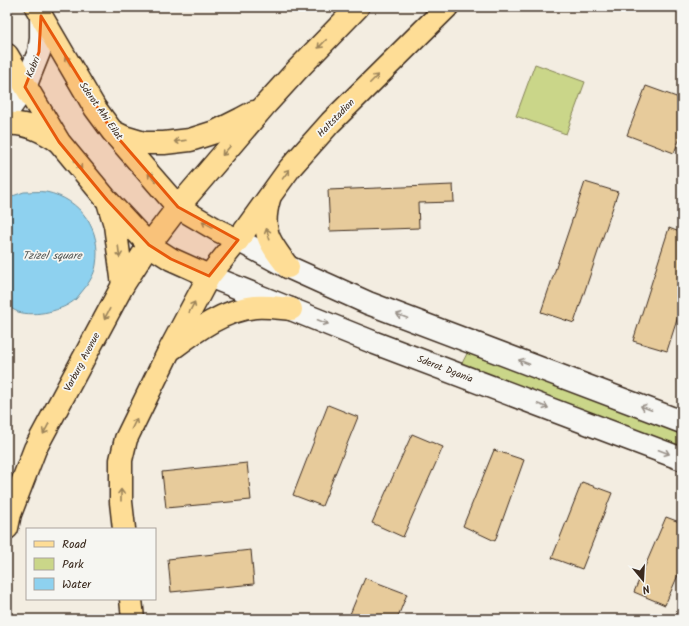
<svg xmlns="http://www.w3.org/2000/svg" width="689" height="626" font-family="Kalam,sans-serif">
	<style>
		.green { fill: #cad689; stroke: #828054 }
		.water { fill: #8ed1ef; stroke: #6d8e9b }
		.building { fill: #e7cb9b; stroke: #3b2a1e }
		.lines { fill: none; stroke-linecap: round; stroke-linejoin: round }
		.minor-casing { stroke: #3b2a1e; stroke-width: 25 }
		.major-casing { stroke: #3b2a1e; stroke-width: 25 }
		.minor { stroke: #f6f6f2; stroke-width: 22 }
		.major { stroke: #fedd96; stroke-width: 22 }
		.oneway { stroke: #9c845a }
		.oneway2 { stroke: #989088 }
		.marked { fill: #e8590c; fill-opacity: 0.2; stroke: #e8590c; stroke-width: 3; stroke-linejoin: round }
		.labels { text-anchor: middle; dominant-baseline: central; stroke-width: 3.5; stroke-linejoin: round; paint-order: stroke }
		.street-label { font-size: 10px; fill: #3b2a1e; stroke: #f6f6f2 }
		.water-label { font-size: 11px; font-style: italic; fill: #505452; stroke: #f6f6f2 }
	</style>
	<rect width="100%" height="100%" fill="#f3ede1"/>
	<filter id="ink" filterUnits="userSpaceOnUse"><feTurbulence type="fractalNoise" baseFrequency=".025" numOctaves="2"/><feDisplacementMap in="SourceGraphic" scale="8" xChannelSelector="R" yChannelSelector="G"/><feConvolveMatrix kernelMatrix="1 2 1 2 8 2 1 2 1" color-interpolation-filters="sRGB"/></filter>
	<g filter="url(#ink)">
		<g class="green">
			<path d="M535 64 585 82 566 134 516 116Z"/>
			<path d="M471 346 682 426V455L458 371Z"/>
		</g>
		<path class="water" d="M24 192C31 192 39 191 46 192 81 199 102 230 96 265 95 273 89 283 84 289 81 292 79 296 76 299 63 311 35 317 18 312 14 310 11 308 7 307V198Z"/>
		<g class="building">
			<path d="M646 86 682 99V133L674 153 627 135Z"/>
			<path d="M585 182 618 192 574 323 541 312Z"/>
			<path d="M453 185 454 202 418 203 419 228 330 231 328 190Z"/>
			<path d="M669 228 682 233V304L667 351 633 341Z"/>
			<path d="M328 405 358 417 322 506 293 495Z"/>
			<path d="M412 434 443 447 403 537 372 523Z"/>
			<path d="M494 450 524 460 495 541 463 526Z"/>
			<path d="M247 463 251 500 166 508 162 472Z"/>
			<path d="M582 482 612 493 582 569 552 558Z"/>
			<path d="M666 517 682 523V566L665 605 634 592Z"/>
			<path d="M251 550 254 584 171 592 168 559Z"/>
			<path d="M365 578 407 594 397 619H348Z"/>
		</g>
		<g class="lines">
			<defs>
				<g id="minor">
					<path d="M7 112 25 87 39 52 41 39V16"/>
					<path d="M238 240 288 267 368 303 682 422"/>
					<path d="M209 276 375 343 682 459"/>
				</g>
				<g id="major">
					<path d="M36 7 95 108 112 131 178 207 219 231 238 240"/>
					<path d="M7 55 59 142 107 200 149 245 171 259 209 276"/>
					<path d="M7 124C26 122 43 131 58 141"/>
					<path d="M114 132 124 137 144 143H164L190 140 215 132 241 119 254 112"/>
					<path d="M269 199C260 231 269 242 288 267"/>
					<path d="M109 205 115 225 123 285"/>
					<path d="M173 348C197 330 224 310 255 307 267 306 279 308 291 309"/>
					<path d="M7 528 10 514 35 449 123 285 149 245 178 207 266 104 297 70 358 7"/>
					<path d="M124 529 121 502V460L126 439 168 353 209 276 238 240 290 168 331 122 447 7"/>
					<path d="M131 599 133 619"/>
				</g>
			</defs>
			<use href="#minor" class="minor-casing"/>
			<use href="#major" class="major-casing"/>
			<use href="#minor" class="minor"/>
			<use href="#major" class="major"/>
		</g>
		<defs><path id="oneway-shaft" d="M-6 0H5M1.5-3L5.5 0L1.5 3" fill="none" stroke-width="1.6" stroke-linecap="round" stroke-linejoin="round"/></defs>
		<g class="oneway">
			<use href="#oneway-shaft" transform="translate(322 44) rotate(134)"/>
			<use href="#oneway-shaft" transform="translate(68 61) rotate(-120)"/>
			<use href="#oneway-shaft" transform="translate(374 79) rotate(-45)"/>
			<use href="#oneway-shaft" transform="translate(180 141) rotate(174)"/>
			<use href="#oneway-shaft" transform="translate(226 151) rotate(131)"/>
			<use href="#oneway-shaft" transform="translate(78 165) rotate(51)"/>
			<use href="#oneway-shaft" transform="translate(286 174) rotate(-54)"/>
			<use href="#oneway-shaft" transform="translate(152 177) rotate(-131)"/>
			<use href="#oneway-shaft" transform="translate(207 224) rotate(-151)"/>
			<use href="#oneway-shaft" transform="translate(268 234) rotate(-107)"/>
			<use href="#oneway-shaft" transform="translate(119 252) rotate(83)"/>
			<use href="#oneway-shaft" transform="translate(192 307) rotate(-62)"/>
			<use href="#oneway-shaft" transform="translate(107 314) rotate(118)"/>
			<use href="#oneway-shaft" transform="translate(134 424) rotate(-64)"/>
			<use href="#oneway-shaft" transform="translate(46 429) rotate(118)"/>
			<use href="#oneway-shaft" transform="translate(121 495) rotate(-90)"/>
		</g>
		<g class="oneway2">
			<use href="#oneway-shaft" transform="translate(402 316) rotate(-159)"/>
			<use href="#oneway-shaft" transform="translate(323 322) rotate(22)"/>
			<use href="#oneway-shaft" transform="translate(524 362) rotate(-159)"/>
			<use href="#oneway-shaft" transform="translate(543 406) rotate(21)"/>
			<use href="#oneway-shaft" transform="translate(646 408) rotate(-159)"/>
			<use href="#oneway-shaft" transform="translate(664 452) rotate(21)"/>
		</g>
	</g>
	<path class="marked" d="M41 16 112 131 178 207 238 240 209 276 171 259 149 245 107 200 59 142 25 87 39 52Z"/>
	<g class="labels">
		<g class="street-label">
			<text transform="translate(33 67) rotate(-68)">Kabri</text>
			<text transform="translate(101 111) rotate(55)">Sderot Ahi Eilat</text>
			<text transform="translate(336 118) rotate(-46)">HaItstadion</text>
			<text transform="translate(82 362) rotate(-62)">Varburg Avenue</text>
			<text transform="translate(445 369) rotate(21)">Sderot Dgania</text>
		</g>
		<g class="water-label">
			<text x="52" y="256">Tzizel square</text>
		</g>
	</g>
	<rect width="689" height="626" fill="none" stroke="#f6f6f2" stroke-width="24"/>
	<rect x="12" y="12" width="665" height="602" fill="none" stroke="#3b2a1e" stroke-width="1.5" filter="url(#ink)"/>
	<rect x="26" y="528" width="130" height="72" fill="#f6f6f2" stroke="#aba49d"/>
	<rect x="34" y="541" width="20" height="6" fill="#fedd96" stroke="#aba49d"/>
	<text x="62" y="548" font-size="12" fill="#3b2a1e">Road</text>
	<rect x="34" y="558" width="20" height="12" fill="#cad689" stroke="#aba49d"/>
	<text x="62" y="568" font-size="12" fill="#3b2a1e">Park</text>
	<rect x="34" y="578" width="20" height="12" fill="#8ed1ef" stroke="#aba49d"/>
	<text x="62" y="588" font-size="12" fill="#3b2a1e">Water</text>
	<g transform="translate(643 580) rotate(162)" stroke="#f6f6f2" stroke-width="3" paint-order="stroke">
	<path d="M0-3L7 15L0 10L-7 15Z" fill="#3b2a1e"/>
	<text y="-6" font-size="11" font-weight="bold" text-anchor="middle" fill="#3b2a1e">N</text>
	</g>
</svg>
